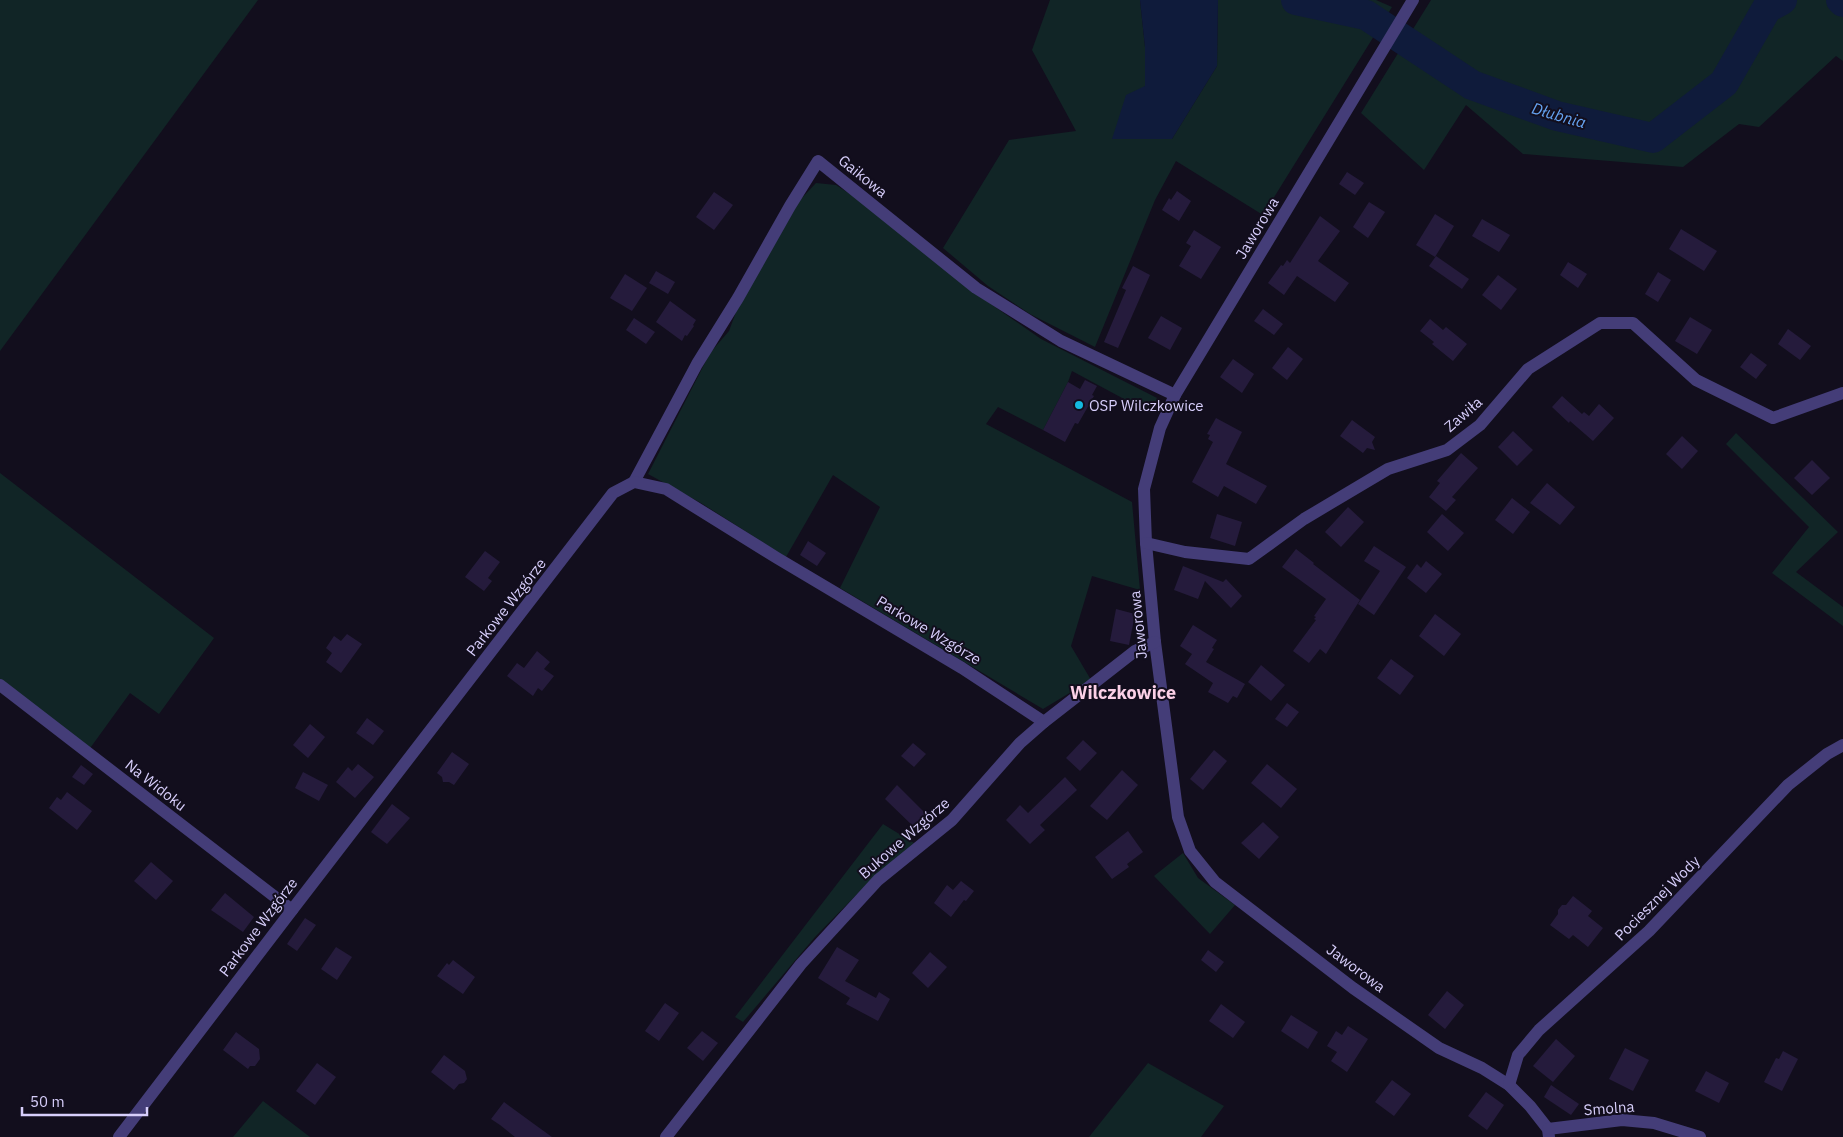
<svg xmlns="http://www.w3.org/2000/svg" width="1843" height="1137" font-family="'IBM Plex Sans',sans-serif">
	<style>
		.green { fill: #112526 }
		.water { fill: #0f1b3b }
		.lines { fill: none; stroke-linecap: round; stroke-linejoin: round }
		.river { stroke: #0f1b3b; stroke-width: 30 }
		.building { fill: #251b3c }
		.minor { stroke: #443d78; stroke-width: 12 }
		.poi-dot { fill: #14b9e0; stroke: #120e1d; stroke-width: 2 }
		.labels { text-anchor: middle; dominant-baseline: central; stroke-width: 4; stroke-linejoin: round; paint-order: stroke }
		.street-label { font-size: 15px; fill: #d7cefb; stroke: #120e1d }
		.poi-label { font-size: 15px; fill: #d7cefb; stroke: #120e1d; text-anchor: start }
		.water-label { font-size: 16px; font-style: italic; fill: #65a3f1; stroke: #120e1d }
		.quarter-label { font-size: 18px; font-weight: bold; fill: #fbd0e7; stroke: #120e1d }
	</style>
	<rect width="100%" height="100%" fill="#120e1d"/>
	<g class="green">
		<path d="M0 0H258L0 351Z"/>
		<path d="M1050 0H1140L1145 47V86L1113 139H1172L1217 66 1218 0H1376L1392 7 1263 215 1176 161 1155 200 1095 347 1030 314 988 286 943 248 1009 140 1076 131 1032 50Z"/>
		<path d="M1431 0H1843V61L1836 56 1759 127 1739 124 1683 167 1523 154 1466 105 1424 170 1361 113Z"/>
		<path d="M816 183 836 185 864 203 978 295 1041 339 1159 399 1157 409 1150 413 1072 371 1068 382 1043 430 998 407 986 424 1132 502 1140 590 1092 576 1071 646 1091 680 1043 709 840 588 880 507 833 475 786 557 701 503 648 474 710 353 729 331 736 312 800 200Z"/>
		<path d="M1736 433 1838 532 1796 572 1843 607V626L1772 573 1809 527 1726 444Z"/>
		<path d="M0 473 214 638 159 714 130 693 88 751 0 691Z"/>
		<path d="M883 824 914 843 861 890 815 937 743 1022 735 1017Z"/>
		<path d="M1183 853 1198 878 1235 905 1210 934 1154 876Z"/>
		<path d="M1148 1063 1224 1106 1201 1137H1089Z"/>
		<path d="M263 1101 310 1137H233Z"/>
	</g>
	<path class="water" d="M1140 0H1218L1217 66 1172 139H1112L1126 95 1145 86V47Z"/>
	<g class="lines">
		<g class="river">
			<path d="M1296 0 1366 15 1472 85 1557 116 1653 138 1724 83 1767 8 1782 0"/>
			<path d="M1841 0 1843 2"/>
		</g>
	</g>
	<g class="building">
		<path d="M1347 172 1364 183 1355 195 1339 184Z"/>
		<path d="M1177 191 1191 201 1179 221 1162 210 1169 198 1171 200Z"/>
		<path d="M714 192 733 205 714 230 696 217Z"/>
		<path d="M1369 202 1385 212 1368 238 1353 227Z"/>
		<path d="M1435 214 1454 226 1435 257 1416 245Z"/>
		<path d="M1320 216 1340 231 1318 261 1349 283 1335 302 1297 276 1284 295 1268 283 1281 265 1283 266 1287 260 1290 263Z"/>
		<path d="M1482 219 1510 235 1499 252 1472 236Z"/>
		<path d="M1681 229 1717 251 1704 271 1669 249Z"/>
		<path d="M1194 230 1221 247 1201 279 1179 266 1191 246 1186 243Z"/>
		<path d="M1436 256 1469 279 1462 289 1429 266Z"/>
		<path d="M1568 262 1587 274 1578 288 1560 275Z"/>
		<path d="M1133 266 1150 275 1118 348 1104 342 1126 290 1122 288Z"/>
		<path d="M656 271 675 282 668 294 649 283Z"/>
		<path d="M1658 272 1671 280 1658 302 1645 294Z"/>
		<path d="M625 274 647 288 632 311 610 298Z"/>
		<path d="M1498 275 1517 289 1501 310 1482 295Z"/>
		<path d="M670 301 696 320 693 325 694 326 687 336 685 335 682 341 656 322Z"/>
		<path d="M1263 309 1283 324 1274 335 1254 321Z"/>
		<path d="M1161 316 1182 328 1170 350 1148 338Z"/>
		<path d="M1690 317 1712 330 1697 354 1675 341Z"/>
		<path d="M634 318 655 332 646 344 626 330Z"/>
		<path d="M1430 319 1443 330 1446 327 1467 344 1453 361 1432 344 1434 342 1420 331Z"/>
		<path d="M1788 329 1811 346 1800 360 1778 344Z"/>
		<path d="M1288 347 1303 359 1287 380 1272 368Z"/>
		<path d="M1751 353 1767 365 1756 379 1740 367Z"/>
		<path d="M1233 359 1254 374 1242 393 1220 377Z"/>
		<path d="M1085 380 1097 386 1092 395 1094 396 1078 424 1075 423 1065 442 1043 430 1068 382 1080 389Z"/>
		<path d="M1562 396 1582 414 1584 412 1589 416 1599 404 1614 418 1593 441 1570 421 1569 423 1552 407Z"/>
		<path d="M1216 418 1242 432 1226 464 1267 486 1256 504 1224 486 1218 497 1192 482 1213 442 1208 439 1210 435 1207 434Z"/>
		<path d="M1352 420 1375 437 1372 442 1375 450 1367 448 1363 453 1340 436Z"/>
		<path d="M1513 431 1533 450 1517 466 1498 447Z"/>
		<path d="M1682 436 1698 451 1682 469 1666 454Z"/>
		<path d="M1461 453 1478 468 1452 497 1456 500 1446 511 1429 497 1440 483 1437 481Z"/>
		<path d="M1812 460 1830 478 1812 495 1794 478Z"/>
		<path d="M1547 483 1575 507 1560 525 1530 503Z"/>
		<path d="M1512 498 1530 512 1513 534 1495 520Z"/>
		<path d="M1348 507 1364 522 1341 547 1325 532Z"/>
		<path d="M1217 514 1242 522 1235 546 1210 538Z"/>
		<path d="M1442 514 1464 533 1448 551 1427 532Z"/>
		<path d="M808 541 826 553 817 566 800 555Z"/>
		<path d="M1374 546 1406 567 1374 615 1358 604 1380 571 1364 561Z"/>
		<path d="M1296 549 1314 563 1313 564 1360 600 1326 654 1320 649 1309 663 1293 651 1316 620 1314 619 1316 617 1314 616 1326 599 1282 567Z"/>
		<path d="M485 551 500 562 488 578 492 581 484 591 465 577Z"/>
		<path d="M1426 561 1442 574 1426 593 1407 578 1417 564 1421 568Z"/>
		<path d="M1183 566 1223 582 1226 579 1242 596 1231 608 1205 581 1198 599 1174 590Z"/>
		<path d="M1116 609 1135 614 1129 645 1110 641Z"/>
		<path d="M1435 614 1461 634 1444 656 1419 636Z"/>
		<path d="M1193 625 1217 640 1212 648 1214 649 1206 662 1245 684 1237 698 1233 696 1228 703 1208 692 1213 683 1185 664 1192 654 1180 646Z"/>
		<path d="M347 634 362 644 341 673 326 662 332 653 326 648 334 636 341 641Z"/>
		<path d="M537 651 550 662 544 669 554 676 542 691 538 688 533 696 507 676 517 663 524 668Z"/>
		<path d="M1391 659 1414 676 1400 695 1377 678Z"/>
		<path d="M1261 665 1285 685 1271 701 1248 682Z"/>
		<path d="M1287 703 1299 712 1287 727 1275 719Z"/>
		<path d="M367 718 384 731 373 745 356 733Z"/>
		<path d="M310 724 325 737 308 758 293 745Z"/>
		<path d="M1083 740 1097 753 1080 771 1066 758Z"/>
		<path d="M913 743 926 754 914 767 901 756Z"/>
		<path d="M1214 750 1227 761 1203 790 1190 779Z"/>
		<path d="M452 752 469 764 454 785 449 782H443L442 777 437 773Z"/>
		<path d="M358 764 374 777 355 798 336 782 348 767 352 771Z"/>
		<path d="M1267 764 1297 789 1281 808 1251 783Z"/>
		<path d="M81 765 93 774 84 785 72 777Z"/>
		<path d="M1122 770 1138 785 1107 820 1090 806Z"/>
		<path d="M303 772 328 785 319 801 295 788Z"/>
		<path d="M1065 777 1077 790 1040 825 1045 830 1030 844 1006 820 1020 805 1028 813Z"/>
		<path d="M897 785 927 815 914 827 885 799Z"/>
		<path d="M67 792 92 811 77 830 49 808 57 797 61 800Z"/>
		<path d="M392 804 410 818 387 844 371 832Z"/>
		<path d="M1263 822 1279 837 1259 859 1241 843Z"/>
		<path d="M1128 831 1143 852 1127 864 1129 867 1112 879 1095 857Z"/>
		<path d="M151 862 173 881 156 900 134 881Z"/>
		<path d="M961 881 974 891 966 901 964 900 951 917 934 903 947 885 953 890Z"/>
		<path d="M225 893 254 917 243 932 211 910Z"/>
		<path d="M1573 896 1592 911 1588 916 1603 928 1588 947 1573 935 1569 939 1550 925 1558 914V910L1562 905H1566Z"/>
		<path d="M305 918 316 925 297 951 287 944Z"/>
		<path d="M336 947 352 957 337 980 321 969Z"/>
		<path d="M837 947 859 960 845 981 876 998 879 992 890 999 878 1021 846 1004 850 998 818 978Z"/>
		<path d="M1208 950 1224 962 1216 972 1201 960Z"/>
		<path d="M930 952 947 967 928 988 912 973Z"/>
		<path d="M453 960 475 977 463 994 437 976 447 963 449 965Z"/>
		<path d="M1447 991 1464 1005 1445 1029 1428 1015Z"/>
		<path d="M665 1003 679 1013 659 1041 645 1031Z"/>
		<path d="M1221 1004 1245 1022 1233 1038 1209 1021Z"/>
		<path d="M1291 1015 1318 1032 1308 1049 1281 1031Z"/>
		<path d="M1348 1026 1368 1039 1347 1072 1331 1061 1337 1052 1327 1046 1336 1031 1342 1035Z"/>
		<path d="M702 1031 718 1043 703 1061 687 1048Z"/>
		<path d="M236 1032 259 1049 260 1059 255 1066H250L248 1069 223 1050Z"/>
		<path d="M1556 1039 1575 1056 1553 1082 1533 1066Z"/>
		<path d="M1625 1048 1649 1060 1633 1091 1609 1079Z"/>
		<path d="M1783 1051 1798 1059 1782 1091 1764 1082 1776 1058 1779 1059Z"/>
		<path d="M444 1055 465 1071 467 1079 464 1083 459 1084 454 1090 431 1072Z"/>
		<path d="M317 1063 336 1077 315 1105 296 1091Z"/>
		<path d="M1706 1071 1729 1083 1719 1103 1695 1091Z"/>
		<path d="M1392 1080 1411 1094 1394 1116 1375 1102Z"/>
		<path d="M1551 1085 1579 1104 1571 1115 1544 1097Z"/>
		<path d="M1486 1092 1504 1105 1487 1130 1468 1116Z"/>
		<path d="M504 1102 534 1124 552 1137H515L500 1125 491 1119Z"/>
	</g>
	<g class="lines">
		<g class="minor">
			<path d="M1413 0 1175 395 1160 428 1144 489 1146 543 1155 642 1178 817 1190 851 1215 882 1353 988 1439 1048 1482 1068 1509 1085 1530 1106 1548 1129 1549 1137"/>
			<path d="M634 482 697 364 738 298 790 206 818 161 976 288 1061 341 1175 395"/>
			<path d="M1146 543 1185 552 1249 559 1304 519 1388 469 1447 450 1480 425 1528 369 1600 323H1633L1696 380 1773 418 1843 393"/>
			<path d="M0 685 292 910"/>
			<path d="M1509 1085 1518 1055 1539 1030 1649 931 1788 785 1827 754 1843 745"/>
			<path d="M1548 1129 1622 1120 1654 1123 1700 1137"/>
			<path d="M119 1137 292 910 613 493 634 482 666 489 777 558 962 668 1044 722"/>
			<path d="M666 1137 801 964 878 880 952 820 1020 743 1044 722 1135 651 1155 642"/>
		</g>
	</g>
	<circle class="poi-dot" cx="1079" cy="405" r="5"/>
	<g class="labels">
		<g class="street-label">
			<text transform="translate(863 176) rotate(39)">Gaikowa</text>
			<text transform="translate(1257 228) rotate(-59)">Jaworowa</text>
			<text transform="translate(1463 414) rotate(-41)">Zawiła</text>
			<text transform="translate(506 607) rotate(-52)">Parkowe Wzgórze</text>
			<text transform="translate(1138 625) rotate(-96)">Jaworowa</text>
			<text transform="translate(929 630) rotate(31)">Parkowe Wzgórze</text>
			<text transform="translate(156 785) rotate(38)">Na Widoku</text>
			<text transform="translate(904 838) rotate(-41)">Bukowe Wzgórze</text>
			<text transform="translate(1657 898) rotate(-45)">Pociesznej Wody</text>
			<text transform="translate(258 927) rotate(-53)">Parkowe Wzgórze</text>
			<text transform="translate(1356 968) rotate(37)">Jaworowa</text>
			<text transform="translate(1609 1108) rotate(-4)">Smolna</text>
		</g>
		<g class="poi-label">
			<text x="1089" y="405">OSP Wilczkowice</text>
		</g>
		<g class="water-label">
			<text transform="translate(1559 115) rotate(16)">Dłubnia</text>
		</g>
		<g class="quarter-label">
			<text x="1123" y="692">Wilczkowice</text>
		</g>
	</g>
	<path d="M22 1107v8h125v-8" fill="none" stroke="#d7cefb" stroke-width="2.5"/>
	<text x="30" y="1107" font-size="15" fill="#d7cefb" stroke="#120e1d" stroke-width="4" paint-order="stroke">50 m</text>
</svg>
